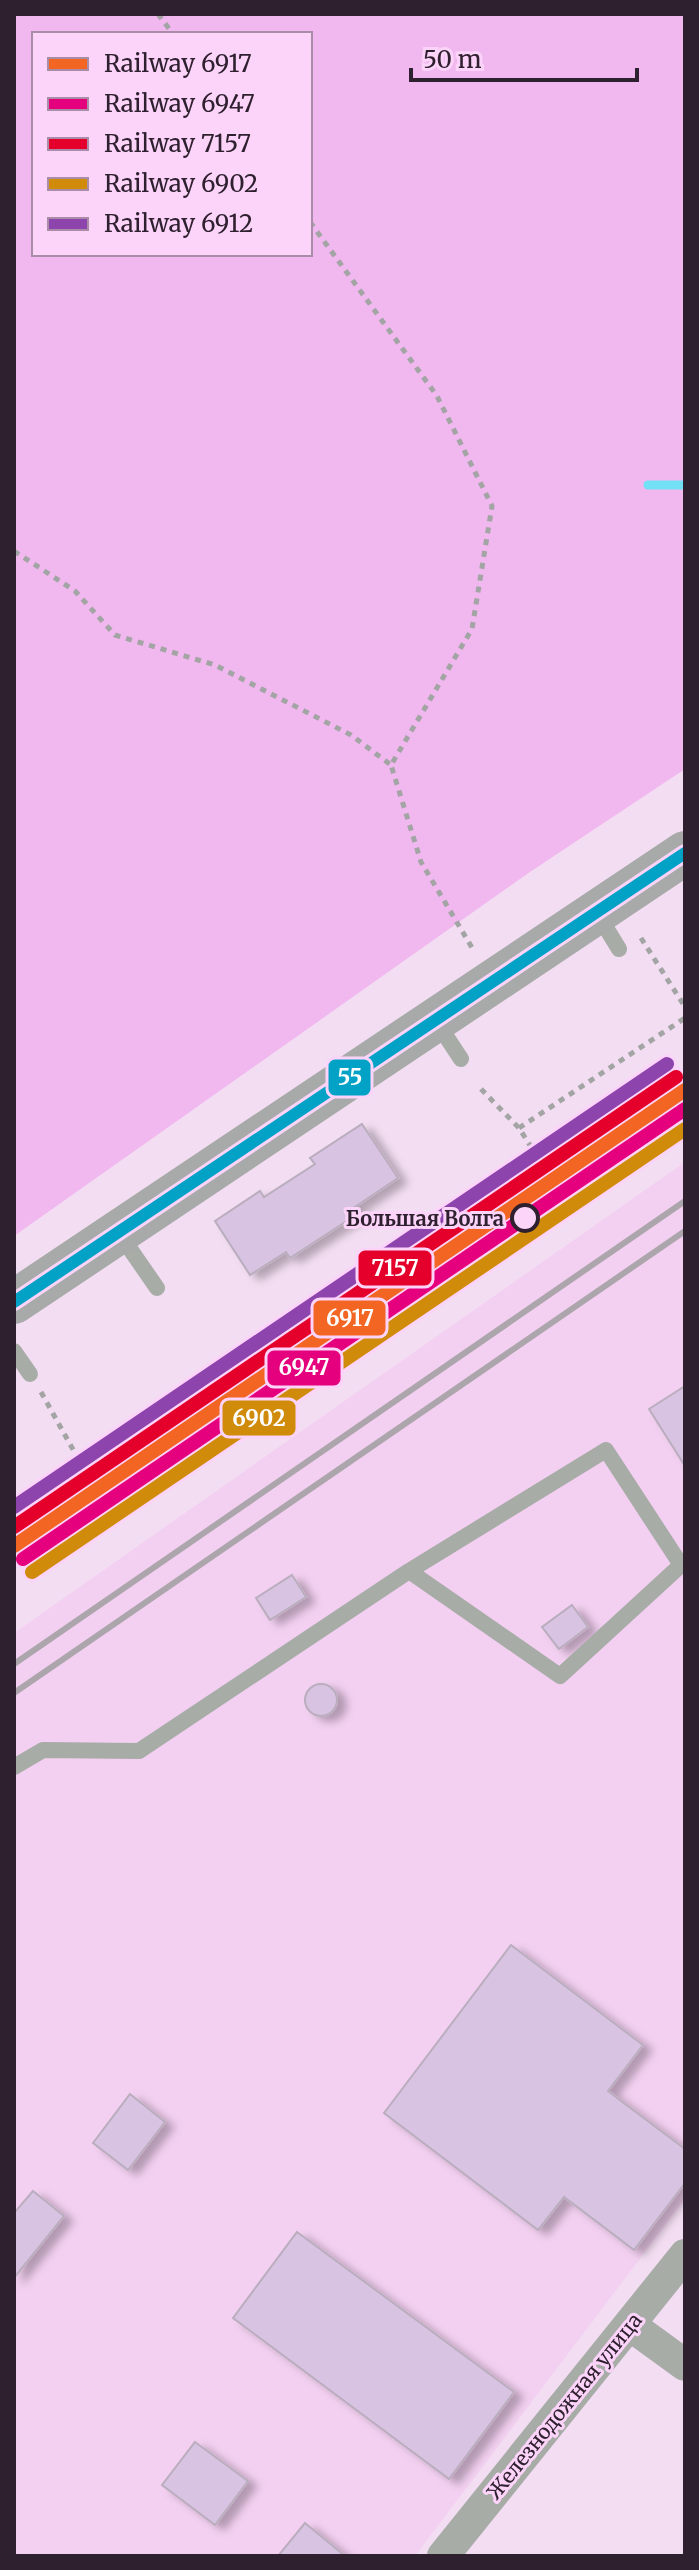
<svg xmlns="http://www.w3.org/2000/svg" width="699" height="2570" font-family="Merriweather,serif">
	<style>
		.built { fill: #f3d0f1 }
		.green { fill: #f1b8f0; fill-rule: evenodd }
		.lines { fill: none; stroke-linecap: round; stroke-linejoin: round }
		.stream { stroke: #72e1f6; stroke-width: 9 }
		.building { fill: #d9c3e3; stroke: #baadbe; stroke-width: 2; filter: url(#shadow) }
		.path { stroke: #a3a4a4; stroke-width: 5; stroke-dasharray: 6 6; stroke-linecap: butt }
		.lane { stroke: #a7aca7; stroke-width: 16 }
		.street { stroke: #a7aca7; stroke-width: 32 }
		.secondary { stroke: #a7aaa8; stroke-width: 44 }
		.rail { stroke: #aca6ac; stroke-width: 6 }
		.bus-1-casing { stroke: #fcd4fa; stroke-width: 18 }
		.bus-1 { stroke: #02a2c6; stroke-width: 12 }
		.rail-1-casing { stroke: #fcd4fa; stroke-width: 20 }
		.rail-2-casing { stroke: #fcd4fa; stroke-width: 20 }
		.rail-3-casing { stroke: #fcd4fa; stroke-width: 20 }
		.rail-4-casing { stroke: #fcd4fa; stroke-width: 20 }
		.rail-5-casing { stroke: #fcd4fa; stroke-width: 20 }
		.rail-1 { stroke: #f26522; stroke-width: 14 }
		.rail-2 { stroke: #e5007d; stroke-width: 14 }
		.rail-3 { stroke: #e4002b; stroke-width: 14 }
		.rail-4 { stroke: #cf8b09; stroke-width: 14 }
		.rail-5 { stroke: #8e44ad; stroke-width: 14 }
		.stop-dot { fill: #fcd4fa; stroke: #2e202e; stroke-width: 4 }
		.labels { text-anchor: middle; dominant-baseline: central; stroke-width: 6; stroke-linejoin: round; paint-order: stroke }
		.stop-label { font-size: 20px; font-weight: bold; fill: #2e202e; stroke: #fcd4fa; text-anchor: end }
		.street-label { font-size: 20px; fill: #2e202e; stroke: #fcd4fa }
		.line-badge { stroke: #fcd4fa; stroke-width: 3 }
		.badge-label { font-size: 22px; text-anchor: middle; font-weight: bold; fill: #fff }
	</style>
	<defs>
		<filter id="shadow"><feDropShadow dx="9" dy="5" stdDeviation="4" flood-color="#0004"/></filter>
	</defs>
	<rect width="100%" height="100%" fill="#f3ddf2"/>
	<path class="built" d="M685 1162V2199L415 2556H14V1633Z"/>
	<path class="green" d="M14 14H685V769L530 872 14 1236ZM34 34H310V254H34Z"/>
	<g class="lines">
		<path class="stream" d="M648 485H685"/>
	</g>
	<g class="building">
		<path d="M362 1124 398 1178 355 1207 359 1213 290 1258 286 1252 250 1275 215 1221 260 1191 264 1197 315 1164 310 1158Z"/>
		<path d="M685 1386V1466L649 1409Z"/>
		<path d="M292 1575 306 1597 270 1620 256 1598Z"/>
		<path d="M572 1605 588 1627 559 1649 542 1627Z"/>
		<circle cx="321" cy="1700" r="16"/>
		<path d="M511 1945 643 2045 608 2091 685 2149V2183L634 2250 564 2197 538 2230 384 2113Z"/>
		<path d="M130 2094 165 2122 128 2170 93 2143Z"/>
		<path d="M33 2191 64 2216 14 2278V2213Z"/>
		<path d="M297 2232 514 2392 449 2479 233 2318Z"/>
		<path d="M195 2442 248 2481 215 2525 162 2485Z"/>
		<path d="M305 2523 345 2556H278Z"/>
	</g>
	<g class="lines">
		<g class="path">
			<path d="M158 14 173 34"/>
			<path d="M310 222 437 396 492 506 472 629 391 765 421 862 474 951"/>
			<path d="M14 551 75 591 115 635 215 665 351 735 391 765"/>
			<path d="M641 938 685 1007"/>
			<path d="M481 1089 519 1128 535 1153"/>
			<path d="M519 1128 685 1018"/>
			<path d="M41 1392 80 1462"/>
		</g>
		<g class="lane">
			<path d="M597 913 619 949"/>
			<path d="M436 1021 461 1059"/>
			<path d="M119 1233 157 1288"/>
			<path d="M14 1351 30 1374"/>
			<path d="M14 1767 43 1750 139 1751 409 1571 606 1450 681 1565 560 1676 409 1571"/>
		</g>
		<g class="street">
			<path d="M630 2325 685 2365"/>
			<path d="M443 2556 685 2255"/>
		</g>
		<path class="secondary" d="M14 1302 685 853"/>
		<g class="rail">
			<path d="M14 1664 685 1201"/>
			<path d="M14 1693 685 1231"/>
		</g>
		<defs>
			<path id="bus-1" d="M14 1302 685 853"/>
		</defs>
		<use href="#bus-1" class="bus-1-casing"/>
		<use href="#bus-1" class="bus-1"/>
		<defs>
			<path id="rail-1" d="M14 1546 685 1090"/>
			<path id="rail-2" d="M23 1559 685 1109"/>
			<path id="rail-3" d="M14 1527 676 1077"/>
			<path id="rail-4" d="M32 1572 685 1129"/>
			<path id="rail-5" d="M14 1507 667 1064"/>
		</defs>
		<use href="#rail-1" class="rail-1-casing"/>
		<use href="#rail-2" class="rail-2-casing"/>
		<use href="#rail-3" class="rail-3-casing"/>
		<use href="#rail-4" class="rail-4-casing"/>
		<use href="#rail-5" class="rail-5-casing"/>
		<use href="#rail-1" class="rail-1"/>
		<use href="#rail-2" class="rail-2"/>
		<use href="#rail-3" class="rail-3"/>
		<use href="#rail-4" class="rail-4"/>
		<use href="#rail-5" class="rail-5"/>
	</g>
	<circle class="stop-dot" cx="525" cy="1218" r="13"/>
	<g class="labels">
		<g class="stop-label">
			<text x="504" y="1218">Большая Волга</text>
		</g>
		<g class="street-label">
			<text transform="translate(564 2406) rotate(-51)">Железнодожная улица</text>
		</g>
	</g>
	<g class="line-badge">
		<rect x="327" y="1058" width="45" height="39" rx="8" fill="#02a2c6"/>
		<rect x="357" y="1249" width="76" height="38" rx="8" fill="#e4002b"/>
		<rect x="312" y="1299" width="75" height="38" rx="8" fill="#f26522"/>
		<rect x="266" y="1349" width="76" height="38" rx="8" fill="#e5007d"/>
		<rect x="221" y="1399" width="76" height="38" rx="8" fill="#cf8b09"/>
	</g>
	<g class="badge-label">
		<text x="350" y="1085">55</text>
		<text x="395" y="1276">7157</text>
		<text x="350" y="1326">6917</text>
		<text x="304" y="1375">6947</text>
		<text x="259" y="1426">6902</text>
	</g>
	<rect width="699" height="2570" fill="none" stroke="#2e202e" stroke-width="32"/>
	<rect x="32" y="32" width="280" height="224" fill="#fcd4fa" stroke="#aa8ca8" stroke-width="2"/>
	<rect x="48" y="58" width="40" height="12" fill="#f26522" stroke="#aa8ca8" stroke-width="2"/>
	<text x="104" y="72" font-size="24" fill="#2e202e">Railway 6917</text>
	<rect x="48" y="98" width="40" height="12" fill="#e5007d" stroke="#aa8ca8" stroke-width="2"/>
	<text x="104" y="112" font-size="24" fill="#2e202e">Railway 6947</text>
	<rect x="48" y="138" width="40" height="12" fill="#e4002b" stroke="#aa8ca8" stroke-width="2"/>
	<text x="104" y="152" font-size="24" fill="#2e202e">Railway 7157</text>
	<rect x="48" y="178" width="40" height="12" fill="#cf8b09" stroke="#aa8ca8" stroke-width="2"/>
	<text x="104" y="192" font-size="24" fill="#2e202e">Railway 6902</text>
	<rect x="48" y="218" width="40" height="12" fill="#8e44ad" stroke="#aa8ca8" stroke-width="2"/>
	<text x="104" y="232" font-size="24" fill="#2e202e">Railway 6912</text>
	<path d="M411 68v12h226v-12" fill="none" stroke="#2e202e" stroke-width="4"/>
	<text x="423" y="68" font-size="24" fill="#2e202e" stroke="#fcd4fa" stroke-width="6" paint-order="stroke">50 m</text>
</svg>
